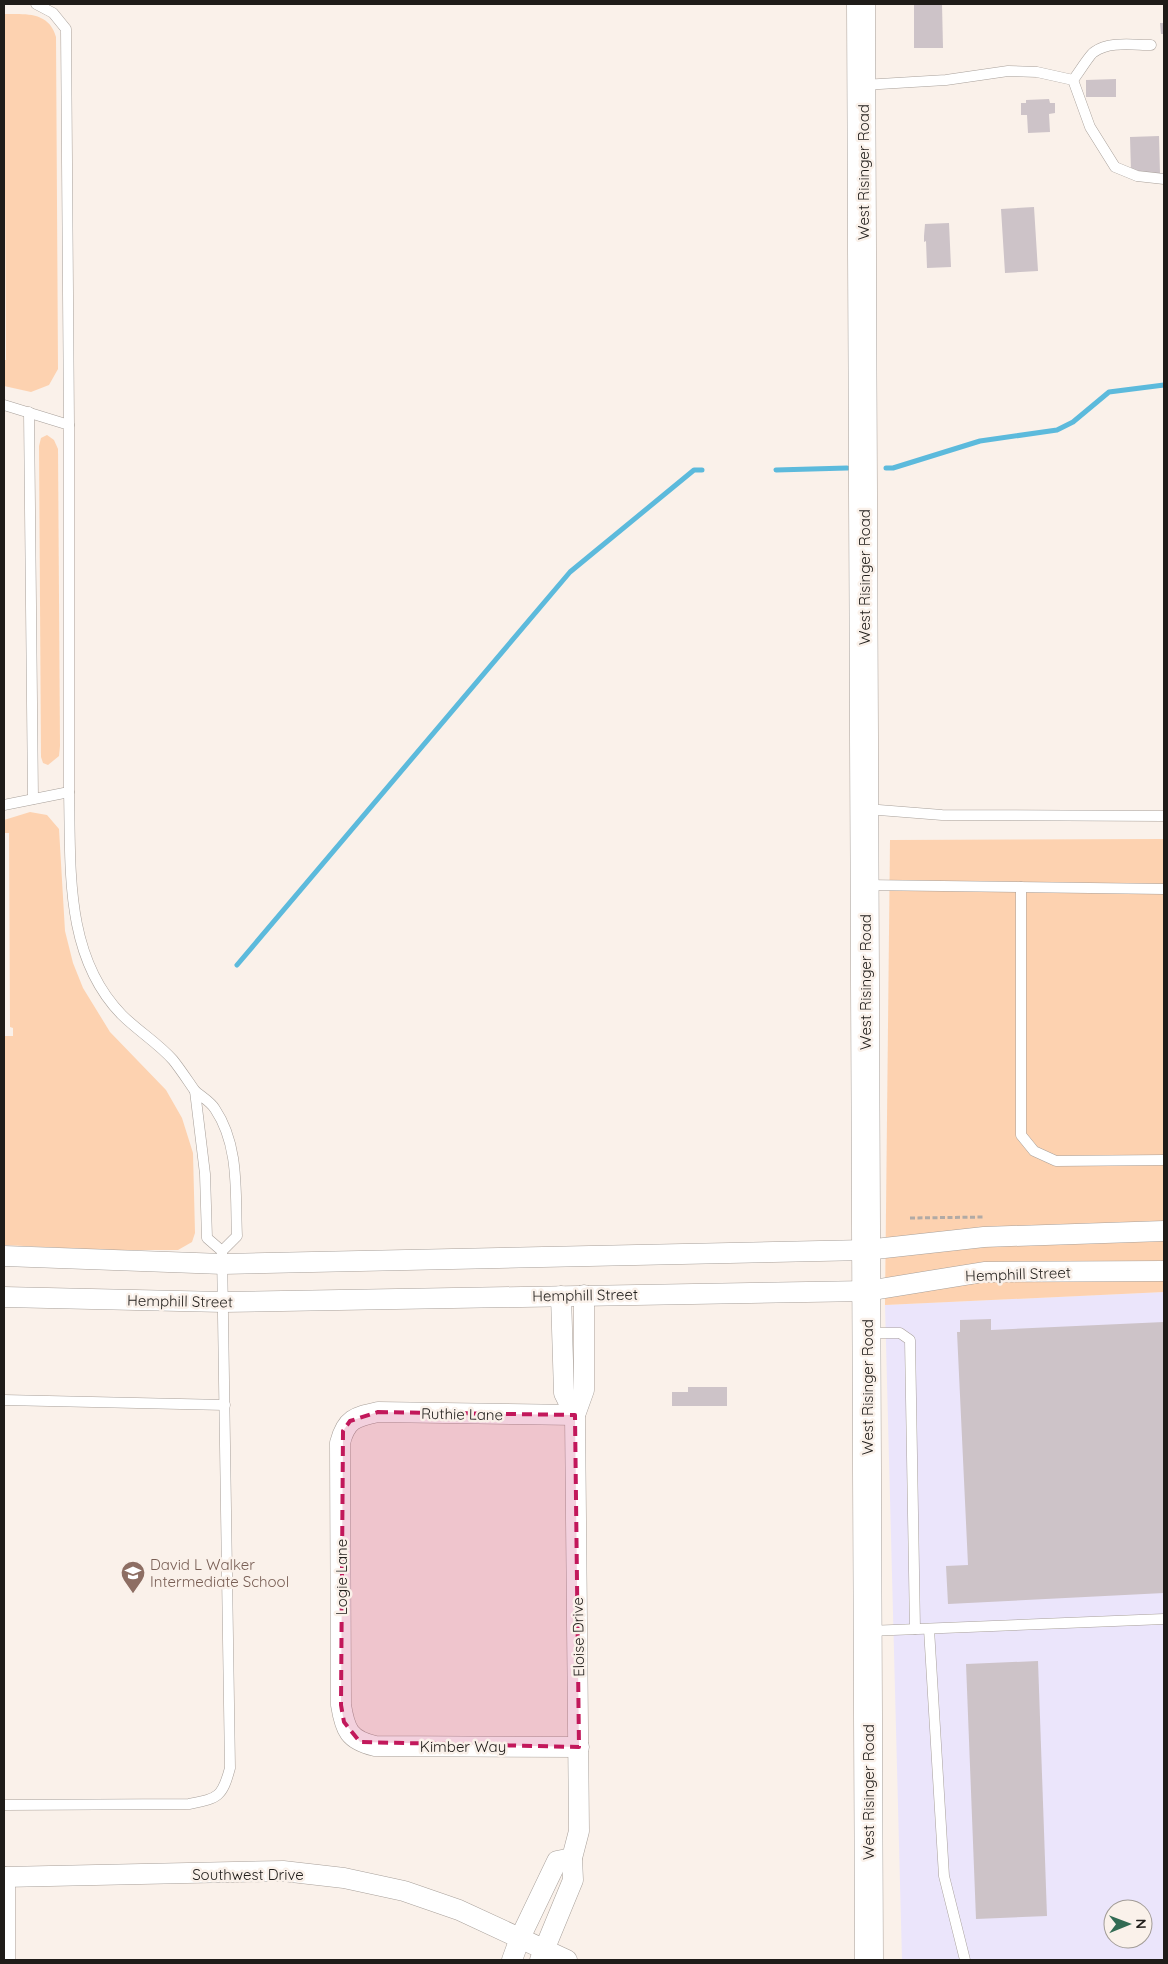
<svg xmlns="http://www.w3.org/2000/svg" width="1168" height="1964" font-family="Quicksand,sans-serif">
	<style>
		.industrial { fill: #ebe5fb; fill-rule: evenodd }
		.green { fill: #fdd2b0 }
		.lines { fill: none; stroke-linecap: round; stroke-linejoin: round }
		.stream { stroke: #5cbadc; stroke-width: 5 }
		.building { fill: #cdc3c8 }
		.lane-casing { stroke: #a8a09a; stroke-width: 11 }
		.street-casing { stroke: #a8a09a; stroke-width: 21 }
		.secondary-casing { stroke: #a8a09a; stroke-width: 29 }
		.path { stroke: #b1aaa5; stroke-width: 3; stroke-dasharray: 5 2.5; stroke-linecap: butt }
		.lane { stroke: #fff; stroke-width: 10 }
		.street { stroke: #fff; stroke-width: 20 }
		.secondary { stroke: #fff; stroke-width: 28 }
		.marked { fill: #c2185b; fill-opacity: 0.2; stroke: #c2185b; stroke-width: 4; stroke-dasharray: 10 6; stroke-linejoin: round }
		.labels { text-anchor: middle; dominant-baseline: central; stroke-width: 5; stroke-linejoin: round; paint-order: stroke }
		.street-label { font-size: 15px; fill: #1f1c19; stroke: #faf1ea }
		.education-label { font-size: 15px; fill: #785e54; stroke: #faf1ea; text-anchor: start }
	</style>
	<rect width="100%" height="100%" fill="#faf1ea"/>
	<path class="industrial" d="M1164 1292V1960H902L885 1305ZM1113 1909H1143V1939H1113Z"/>
	<g class="green">
		<path d="M4 14C25 14 49 11 56 37L58 369 49 385 31 392 4 386V360H6Z"/>
		<path d="M47 435 54 440 58 449 60 746 59 756 48 765 43 763 41 757 39 446 41 438Z"/>
		<path d="M30 812 47 815 59 829 65 931 73 963 83 988 110 1032 166 1090 182 1118 193 1153 195 1233 192 1242 178 1250H103L4 1245V1036H13V1028L10 1027 9 833H4V820Z"/>
		<path d="M1164 839V1292L885 1305 890 840Z"/>
	</g>
	<g class="lines">
		<g class="stream">
			<path d="M886 468H893L980 441 1057 430 1073 422 1109 392 1164 385"/>
			<path d="M776 470 847 468"/>
			<path d="M237 965 570 572 694 470H702"/>
		</g>
	</g>
	<g class="building">
		<path d="M914 4H942L943 48H914Z"/>
		<path d="M1160 23H1164V34H1161Z"/>
		<path d="M1116 79V97H1086V80Z"/>
		<path d="M1049 99 1050 103H1055V113L1049 114 1050 132 1028 133 1027 115H1021V103H1026V100Z"/>
		<path d="M1159 136 1160 173 1143 174V171H1131L1130 137Z"/>
		<path d="M1034 207 1038 271 1005 273 1001 209Z"/>
		<path d="M949 223 951 267 927 268 926 241 924 242V236L925 224Z"/>
		<path d="M991 1319V1330L1164 1322V1593L948 1604 946 1566 968 1565 957 1332H960V1320Z"/>
		<path d="M688 1387H727V1406H672V1392H688Z"/>
		<path d="M1038 1661 1047 1916 976 1919 966 1664Z"/>
	</g>
	<g class="lines">
		<defs>
			<g id="lane">
				<path d="M36 4 53 13 66 29 69 425"/>
				<path d="M1073 80C1078 74 1090 54 1094 52 1109 41 1133 45 1151 45"/>
				<path d="M863 85 946 80 1008 71 1037 72 1073 80 1090 127 1115 167 1137 176 1164 179"/>
				<path d="M4 405 69 425V792"/>
				<path d="M29 412 33 799"/>
				<path d="M4 805 69 792C71 868 64 956 122 1015 138 1031 158 1043 173 1060 181 1070 188 1081 195 1091"/>
				<path d="M866 809 942 815 1164 816"/>
				<path d="M866 885 1164 889"/>
				<path d="M1021 887V1135L1034 1151 1056 1161 1164 1160"/>
				<path d="M867 1333H900L910 1340 915 1629"/>
				<path d="M4 1400 225 1405"/>
				<path d="M929 1629 944 1876 965 1960"/>
				<path d="M868 1631 1164 1619"/>
				<path d="M4 1805 189 1804C218 1798 222 1798 230 1768L222 1251 237 1236C235 1194 240 1146 215 1109 211 1102 202 1097 195 1091L205 1174 207 1238 222 1251"/>
			</g>
			<g id="street">
				<path d="M4 1256 223 1264 866 1250 984 1237 1164 1231"/>
				<path d="M561 1296 564 1393 575 1415"/>
				<path d="M4 1297 223 1302 867 1291 984 1272 1164 1271"/>
				<path d="M575 1415 378 1412C355 1417 346 1419 340 1443L341 1705C345 1730 349 1740 375 1746L579 1747"/>
				<path d="M4 1877 283 1871 344 1878 404 1891 459 1910 567 1960"/>
				<path d="M5 1960V1877"/>
				<path d="M512 1960 520 1938 557 1861 572 1858"/>
				<path d="M540 1960 573 1880 572 1858 579 1831 575 1415 584 1390V1295"/>
			</g>
			<path id="secondary" d="M861 4 869 1960"/>
		</defs>
		<use href="#lane" class="lane-casing"/>
		<use href="#street" class="street-casing"/>
		<use href="#secondary" class="secondary-casing"/>
		<path class="path" d="M910 1218 985 1217"/>
		<use href="#lane" class="lane"/>
		<use href="#street" class="street"/>
		<use href="#secondary" class="secondary"/>
	</g>
	<path class="marked" d="M378 1412 575 1415 579 1747 360 1742 344 1722 341 1705 343 1431 350 1421Z"/>
	<defs>
		<symbol id="school-pin" viewBox="-11 -11 22 30"><path d="M0 17L-7.5 6A9.5 9.5 0 1 1 7.5 6Z" fill="#8d6e63" stroke="#faf1ea"/><path d="M0-5L7-2L0 1L-7-2ZM-4 1L0 2.5L4 1V4Q0 6-4 4Z" fill="#fff"/></symbol>
	</defs>
	<g fill-rule="evenodd">
		<use href="#school-pin" x="119" y="1559" width="28" height="38"/>
	</g>
	<g class="labels">
		<g class="street-label">
			<text transform="translate(863 172) rotate(-90)">West Risinger Road</text>
			<text transform="translate(864 577) rotate(-90)">West Risinger Road</text>
			<text transform="translate(865 982) rotate(-90)">West Risinger Road</text>
			<text transform="translate(1018 1274) rotate(-2)">Hemphill Street</text>
			<text transform="translate(585 1295) rotate(-1)">Hemphill Street</text>
			<text transform="translate(180 1301) rotate(1)">Hemphill Street</text>
			<text transform="translate(867 1387) rotate(-90)">West Risinger Road</text>
			<text transform="translate(462 1414) rotate(1)">Ruthie Lane</text>
			<text transform="translate(341 1577) rotate(-90)">Logie Lane</text>
			<text transform="translate(578 1637) rotate(-91)">Eloise Drive</text>
			<text x="463" y="1746">Kimber Way</text>
			<text transform="translate(868 1792) rotate(-90)">West Risinger Road</text>
			<text x="248" y="1874">Southwest Drive</text>
		</g>
		<g class="education-label">
			<text x="150" y="1564">David L Walker<tspan x="150" dy="17">Intermediate School</tspan></text>
		</g>
	</g>
	<rect width="1168" height="1964" fill="none" stroke="#1f1c19" stroke-width="10"/>
	<g transform="translate(1128 1924) rotate(89)"><circle r="24" fill="#faf1ea" stroke="#a29c96"/>
	<path d="M0-4L9 19L0 12L-9 19Z" fill="#326b54"/>
	<text y="-8" font-size="14" font-weight="bold" text-anchor="middle" fill="#1f1c19">N</text>
	</g>
</svg>
